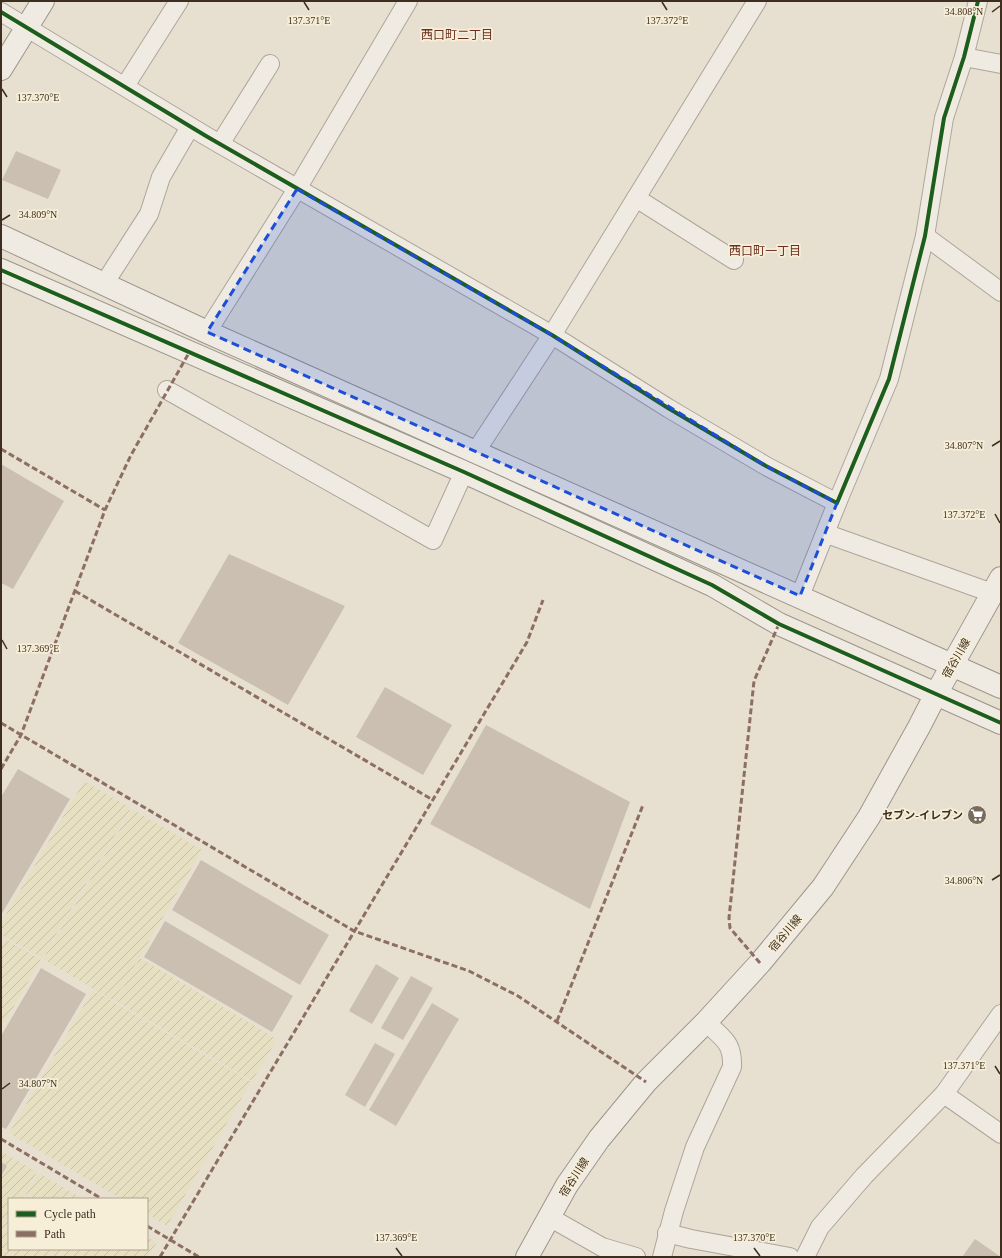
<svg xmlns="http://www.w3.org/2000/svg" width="1002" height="1258" font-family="'Times New Roman','Noto Sans JP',serif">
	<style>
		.farmland { fill: url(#farmland-furrows) }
		.building { fill: #cbbfb2 }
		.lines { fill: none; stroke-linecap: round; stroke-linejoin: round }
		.street-casing { stroke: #ada599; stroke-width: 20 }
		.secondary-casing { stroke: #9c958a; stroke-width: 24 }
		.street { stroke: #efebe3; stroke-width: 18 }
		.secondary { stroke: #efebe3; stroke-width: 22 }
		.quiet { stroke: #8d6e63; stroke-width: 3; stroke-dasharray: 6 3; stroke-linecap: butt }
		.cycleway-casing { stroke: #f7eed8; stroke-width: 6 }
		.cycleway { stroke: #1b5e20; stroke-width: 4 }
		.marked { fill: #1d4ed8; fill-opacity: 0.2; stroke: #1d4ed8; stroke-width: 3; stroke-dasharray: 8 5; stroke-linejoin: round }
		.ticks { fill: none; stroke: #3d2e20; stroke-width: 1.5 }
		.labels { text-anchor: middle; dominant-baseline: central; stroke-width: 3.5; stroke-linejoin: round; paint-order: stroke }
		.street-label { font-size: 11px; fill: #3d2e20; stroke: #f7eed8 }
		.poi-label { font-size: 11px; font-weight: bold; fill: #3d2e20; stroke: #f7eed8; text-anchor: end }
		.neighbourhood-label { font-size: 12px; fill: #6b2e1e; stroke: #f7eed8 }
		.ticks-label { font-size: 10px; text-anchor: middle; fill: #3d2e20; stroke: #f7eed8; stroke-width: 3.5; stroke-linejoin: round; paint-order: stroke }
	</style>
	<defs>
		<pattern id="farmland-furrows" width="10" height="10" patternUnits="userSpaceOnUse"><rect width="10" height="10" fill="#e6dfc2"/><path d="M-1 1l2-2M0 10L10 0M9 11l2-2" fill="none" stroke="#c6c0a6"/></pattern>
	</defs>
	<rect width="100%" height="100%" fill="#e7e0d1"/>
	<g class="farmland">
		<path d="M84 781 131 808 42 958 1 935V923Z"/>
		<path d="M132 809 202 850 114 1001 43 959Z"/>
		<path d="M5 939 41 960 1 1028V946Z"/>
		<path d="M140 958 277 1039 252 1081 115 1001Z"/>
		<path d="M93 990 251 1082 167 1226 147 1214V1199H121L9 1133Z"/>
		<path d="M1 1151 37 1172 22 1199H9V1221L1 1234Z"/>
		<path d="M39 1173 83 1199H23Z"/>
		<path d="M9 1223V1249H62L57 1257H1V1236Z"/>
		<path d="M147 1237 157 1242 148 1257H59L64 1249H147Z"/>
	</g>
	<g class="building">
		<path d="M16 151 61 170 48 199 2 180Z"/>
		<path d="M1 464 64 501 13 589 1 583Z"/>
		<path d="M229 554 345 606 288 705 178 643Z"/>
		<path d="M385 687 452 725 423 775 356 737Z"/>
		<path d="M486 725 630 802 590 909 430 824Z"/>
		<path d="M18 769 70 799 1 915V797Z"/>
		<path d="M201 860 329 935 300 985 172 910Z"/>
		<path d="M165 921 293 996 272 1032 144 957Z"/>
		<path d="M376 964 399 978 372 1024 349 1011Z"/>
		<path d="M41 968 86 994 6 1129 1 1127V1036Z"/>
		<path d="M411 976 433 988 403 1040 381 1028Z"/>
		<path d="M432 1003 459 1019 396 1126 369 1110Z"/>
		<path d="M375 1043 395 1054 365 1107 345 1095Z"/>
		<path d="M1 1162 7 1166 1 1176Z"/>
		<path d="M975 1239 1001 1257H962Z"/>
	</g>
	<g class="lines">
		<defs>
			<g id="street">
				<path d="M1 12 206 136 552 335 668 408 766 466 837 503 889 379 925 236 944 118 964 57 978 1"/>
				<path d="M964 57 1001 64"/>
				<path d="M125 86 179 1"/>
				<path d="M220 144 270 64"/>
				<path d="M636 198 734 260"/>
				<path d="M925 236 1001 292"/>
				<path d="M104 284 149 214 161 177 190 127"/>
				<path d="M207 332 297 189 408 1"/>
				<path d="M167 390 433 540 464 472"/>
				<path d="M476 451 552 335 757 1"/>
				<path d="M827 534 992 593"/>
				<path d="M800 596 837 503"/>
				<path d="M1001 1014 944 1094 1001 1134"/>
				<path d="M549 1217 602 1247 636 1257"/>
				<path d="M667 1233 691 1239 790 1257"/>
				<path d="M662 1257 674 1211 695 1147 732 1067C733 1042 723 1039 706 1022"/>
				<path d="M805 1257 820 1227 864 1176 944 1094"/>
			</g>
			<g id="secondary">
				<path d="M1 69 43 1"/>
				<path d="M1 236 207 332 1001 687"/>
				<path d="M1 270 464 472 712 585 779 624 1001 723"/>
				<path d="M527 1257 567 1185 599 1139 646 1082 706 1022 760 963 823 887 869 817 919 727 936 694 1001 578"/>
			</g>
		</defs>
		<use href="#street" class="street-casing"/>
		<use href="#secondary" class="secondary-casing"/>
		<use href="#street" class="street"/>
		<use href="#secondary" class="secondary"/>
		<g class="quiet">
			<path d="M1 449 105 510"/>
			<path d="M75 591 433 800"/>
			<path d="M1 723 354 931 469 971 518 996 646 1082"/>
			<path d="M1 769 21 735 105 510 131 455 190 351"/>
			<path d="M760 963 730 928 729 918 754 681 779 624"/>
			<path d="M557 1021 643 805"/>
			<path d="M1 1139 102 1199"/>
			<path d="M147 1226 199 1257"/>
			<path d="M160 1257 527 642 543 600"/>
		</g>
		<defs>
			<g id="cycleway">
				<path d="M1 12 206 136 552 335 668 408 766 466 837 503 889 379 925 236 944 118 964 57 978 1"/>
				<path d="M1 270 464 472 712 585 779 624 1001 723"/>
			</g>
		</defs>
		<use href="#cycleway" class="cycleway-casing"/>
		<use href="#cycleway" class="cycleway"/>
	</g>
	<path class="marked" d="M297 189 552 335 766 466 837 503 800 596 207 332Z"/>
	<path class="ticks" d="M304 2 309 10M662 2 667 10M992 12 1000 6M2 89 7 97M2 220 10 215M992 446 1000 441M995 514 1000 523M2 640 7 649M992 880 1000 875M995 1066 1000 1074M2 1089 10 1083M396 1248 402 1256M754 1248 760 1256"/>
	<defs>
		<symbol id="supermarket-disc" viewBox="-11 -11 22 22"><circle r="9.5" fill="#786c5e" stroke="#f7eed8"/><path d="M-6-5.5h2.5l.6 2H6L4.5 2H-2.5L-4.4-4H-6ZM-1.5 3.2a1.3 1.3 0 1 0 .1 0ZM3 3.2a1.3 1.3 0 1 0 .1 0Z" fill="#fff"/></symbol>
	</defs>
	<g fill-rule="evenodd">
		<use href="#supermarket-disc" x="966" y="804" width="22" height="22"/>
	</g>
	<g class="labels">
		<g class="street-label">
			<text transform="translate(956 658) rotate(-60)">宿谷川線</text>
			<text transform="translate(785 933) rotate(-50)">宿谷川線</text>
			<text transform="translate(574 1177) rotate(-57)">宿谷川線</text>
		</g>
		<g class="poi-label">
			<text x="963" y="815">セブン-イレブン</text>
		</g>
		<g class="neighbourhood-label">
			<text x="457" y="35">西口町二丁目</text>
			<text x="765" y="251">西口町一丁目</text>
		</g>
	</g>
	<g class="ticks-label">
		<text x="964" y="15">34.808°N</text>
		<text x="309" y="24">137.371°E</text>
		<text x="667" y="24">137.372°E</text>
		<text x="38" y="101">137.370°E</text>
		<text x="38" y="218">34.809°N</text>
		<text x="964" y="449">34.807°N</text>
		<text x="964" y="518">137.372°E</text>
		<text x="38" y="652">137.369°E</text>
		<text x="964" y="884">34.806°N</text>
		<text x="964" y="1069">137.371°E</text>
		<text x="38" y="1087">34.807°N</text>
		<text x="396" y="1241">137.369°E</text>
		<text x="754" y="1241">137.370°E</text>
	</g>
	<rect width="1002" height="1258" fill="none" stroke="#3d2e20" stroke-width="4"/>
	<rect x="8" y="1198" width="140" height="52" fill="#f7eed8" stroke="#ada18e"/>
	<rect x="16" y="1211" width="20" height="6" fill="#1b5e20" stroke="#ada18e"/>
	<text x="44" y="1218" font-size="12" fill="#3d2e20">Cycle path</text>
	<rect x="16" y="1231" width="20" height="6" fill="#8d6e63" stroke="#ada18e"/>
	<text x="44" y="1238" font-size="12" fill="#3d2e20">Path</text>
</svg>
